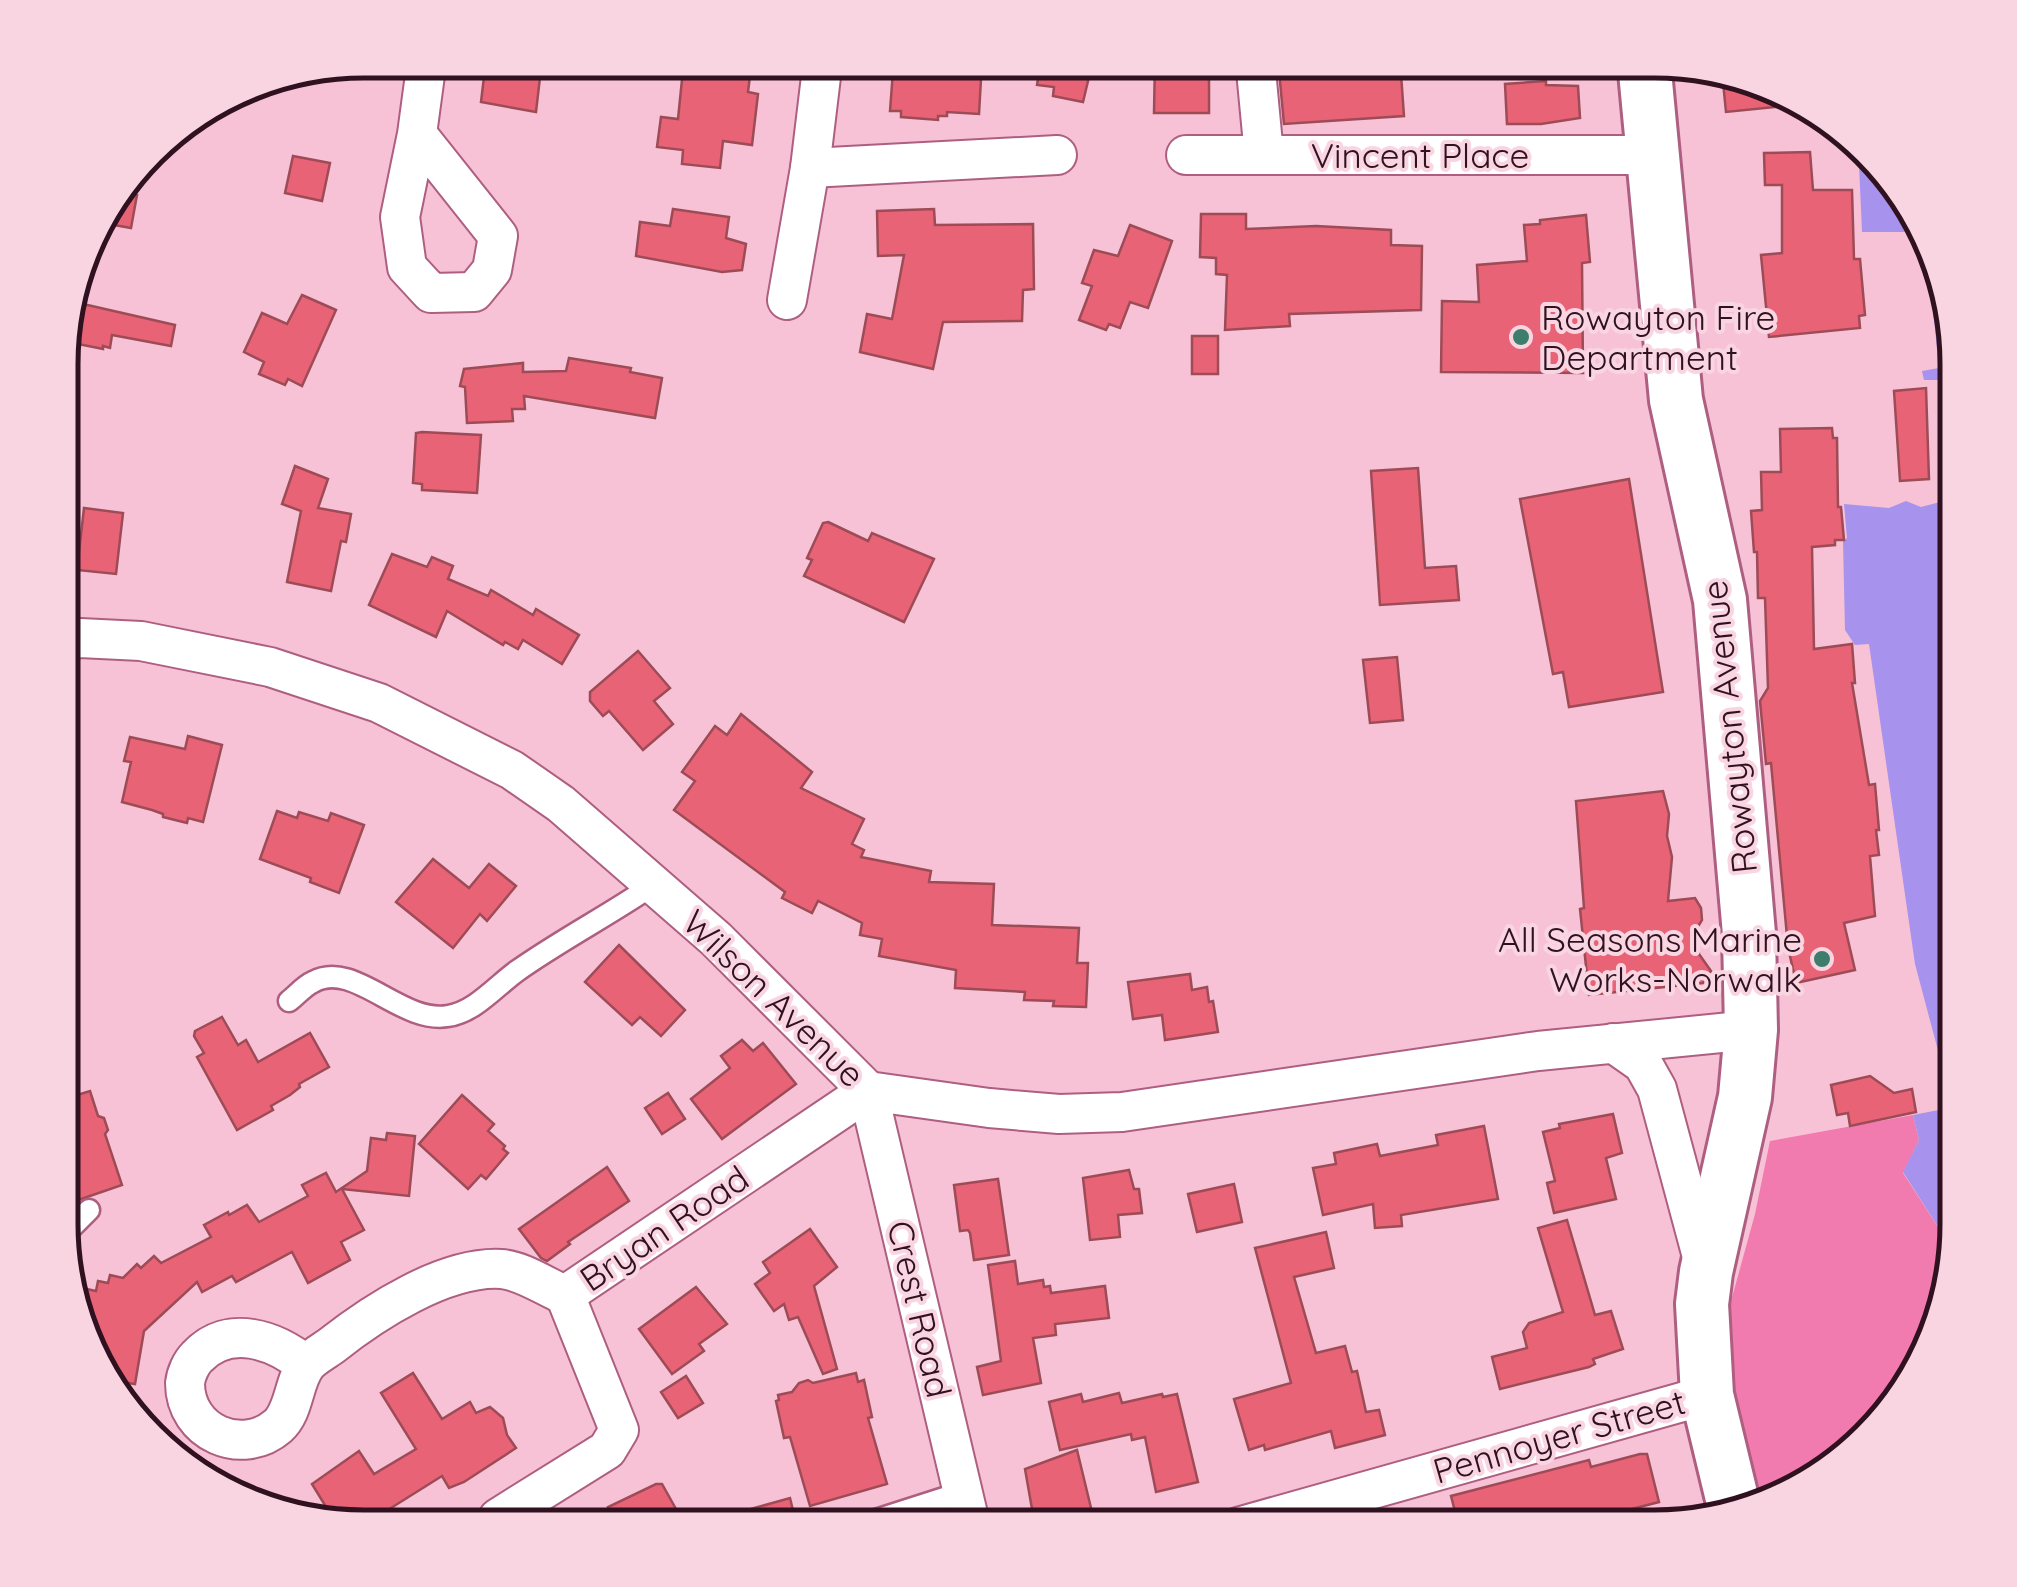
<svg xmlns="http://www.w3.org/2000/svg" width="2017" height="1587" font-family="Quicksand,sans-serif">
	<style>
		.green { fill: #f17aaf }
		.water { fill: #a792ee }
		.building { fill: #e96377; stroke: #9d4b56; stroke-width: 2.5 }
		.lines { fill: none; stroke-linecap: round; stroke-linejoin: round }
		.service-casing { stroke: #ae5f81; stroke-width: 25 }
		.minor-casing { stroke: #ae5f81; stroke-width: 42 }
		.secondary-casing { stroke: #ae5f81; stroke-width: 58 }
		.service { stroke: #fff; stroke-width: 20 }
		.minor { stroke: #fff; stroke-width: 38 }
		.secondary { stroke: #fff; stroke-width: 52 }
		.poi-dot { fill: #3d7d6c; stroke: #f9d5e2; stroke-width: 4 }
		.labels { text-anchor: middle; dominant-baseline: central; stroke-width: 8; stroke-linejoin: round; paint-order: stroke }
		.street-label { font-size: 35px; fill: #30111f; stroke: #f9d5e2 }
		.poi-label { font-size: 35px; fill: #30111f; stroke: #f9d5e2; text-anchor: start }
		.rim { fill: none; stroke: #30111f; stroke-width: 5 }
	</style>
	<rect width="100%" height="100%" fill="#f7c2d6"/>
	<path class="green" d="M1913 1115 1919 1140 1903 1173 1949 1244 1956 1247 1934 1340 1881 1424 1770 1504 1754 1507 1725 1395V1323L1755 1214 1770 1141Z"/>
	<path class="water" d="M1858 142 1926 230 1957 363 1956 1247 1949 1244 1903 1172 1919 1140 1913 1115 1949 1108 1940 1075 1944 1073 1915 964 1869 644 1855 645 1845 630 1843 541 1847 538 1844 504 1889 508 1906 501 1921 507 1944 501 1941 380H1924L1922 371 1939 368 1925 232H1862Z"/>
	<g class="building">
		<path d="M486 60H542L536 112 481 102Z"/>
		<path d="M684 60H752L748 92 758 94 752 145 723 141 720 168 682 164 683 150 657 147 661 117 678 119Z"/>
		<path d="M1041 60H1093L1083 102 1053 96 1054 87 1037 85Z"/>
		<path d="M1155 60H1203V64H1209V113H1154Z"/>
		<path d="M1278 60H1400L1404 116 1284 124Z"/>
		<path d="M893 71 981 79 979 114 947 112V116H938V120L901 117V111H890Z"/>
		<path d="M1722 72 1770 83 1804 104 1726 112Z"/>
		<path d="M1546 81V85L1578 86 1580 118 1541 124H1507L1505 84Z"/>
		<path d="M1810 152 1813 190H1852L1854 259H1860L1865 315 1859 316 1860 328 1769 337 1761 255 1782 253V185H1765L1764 153Z"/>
		<path d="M293 156 330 163 322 201 285 193Z"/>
		<path d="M118 191 137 195 131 228 97 222 100 212Z"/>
		<path d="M673 209 729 217 726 238 746 244 742 270 722 272 636 256 640 222 670 226Z"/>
		<path d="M934 209 935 225 1033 224 1034 289 1023 290 1022 321 943 322 933 369 860 352 867 314 892 319 904 255 878 256 877 211Z"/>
		<path d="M1201 214H1246V229L1316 226 1391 230V245L1422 246 1421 310 1289 314 1290 326 1225 330 1227 275 1216 274V258L1200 257Z"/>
		<path d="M1586 215 1590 262 1582 263 1583 373 1441 372 1442 301 1479 302 1477 265 1527 261 1524 225 1540 224V220Z"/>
		<path d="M1130 225 1172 241 1148 308 1130 302 1120 328 1109 324 1106 330 1079 320 1092 286 1082 283 1094 250 1118 256Z"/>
		<path d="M302 295 336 310 302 386 288 379 285 385 259 374 264 362 244 352 262 313 287 324Z"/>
		<path d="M70 301 175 325 171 346 112 335 110 348 103 346V349L63 341V324Z"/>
		<rect x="1192" y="336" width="26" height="38"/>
		<path d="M569 358 631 368 630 372 662 378 655 418 524 396 525 409H512L513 421 467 423 465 387 460 386 464 369 523 363V372L566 371Z"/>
		<path d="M1926 388 1929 479 1900 481 1894 391Z"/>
		<path d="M1832 428 1833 438H1837L1838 507H1841L1844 540H1835V545L1812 547 1814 649 1852 644 1855 683H1852L1869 785 1875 784 1879 830H1876L1879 855 1870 856 1875 916 1844 923 1855 970 1796 983 1788 947 1771 763 1766 764 1760 701 1768 688 1765 598H1758L1757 552H1754L1751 511 1762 510 1761 472H1781L1780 429Z"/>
		<path d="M422 432 481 435 477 493 422 490V484L413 483 416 433Z"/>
		<path d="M295 466 328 479 318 508 351 514 346 542 341 541 331 591 287 582 301 511 282 504Z"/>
		<path d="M1418 468 1425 568 1456 566 1459 600 1380 605 1371 471Z"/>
		<path d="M1629 479 1663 692 1569 707 1563 672 1553 674 1520 499Z"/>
		<path d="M84 508 123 513 116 574 77 570Z"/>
		<path d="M828 522 868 541 872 533 934 559 904 622 804 576 812 560 807 558 823 523Z"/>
		<path d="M392 554 427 567 432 557 453 566 448 579 488 596 491 590 533 615 536 609 579 635 562 664 523 640 518 649 505 642 503 645 447 611 436 637 369 605Z"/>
		<path d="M638 651 670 688 654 701 673 724 643 750 609 711 603 716 590 701V692Z"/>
		<path d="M1397 657 1403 720 1370 723 1363 660Z"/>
		<path d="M741 714 812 772 801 788 864 819 852 844 864 850 861 857 931 871 929 882 994 884 992 925 1079 928 1077 963H1088L1086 1007 1053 1006 1054 1001 1024 1000 1025 992 955 988 956 970 879 956 882 939 860 935 862 923 818 901 812 913 782 898 785 892 674 810 695 781 682 772 715 726 727 735Z"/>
		<path d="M188 736 222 745 203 822 188 818 187 823 163 817V814L152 810 122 802 131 762 124 761 130 737 185 749Z"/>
		<path d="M1663 791 1669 814 1667 836 1672 857 1668 901 1695 898 1701 908 1702 920 1696 930 1699 954 1711 971 1703 983 1589 995 1580 909 1584 908 1576 801Z"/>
		<path d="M277 811 297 818 299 812 328 821 331 813 364 825 339 893 310 882 311 878 260 859Z"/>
		<path d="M433 859 469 888 489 864 516 886 487 921 480 914 453 948 396 902Z"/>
		<path d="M619 945 685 1010 661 1036 640 1017 632 1025 585 982Z"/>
		<path d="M1190 974 1192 990 1207 987 1209 1002 1213 1001 1218 1032 1165 1040 1162 1015 1133 1019 1128 982Z"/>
		<path d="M222 1017 238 1045 246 1040 258 1062 310 1033 329 1067 299 1084 300 1087 290 1095 271 1106 273 1110 237 1130 197 1057 204 1053 194 1036 195 1031Z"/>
		<path d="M742 1040 753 1051 763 1043 796 1084 722 1139 691 1099 730 1068 721 1056Z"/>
		<path d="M1870 1076 1894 1093 1912 1089 1916 1112 1850 1126 1848 1113 1837 1115 1831 1085Z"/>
		<path d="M90 1091 98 1116 104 1118 108 1130 105 1134 122 1185 61 1206V1100Z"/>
		<path d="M668 1093 685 1119 662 1134 645 1108Z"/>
		<path d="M462 1095 494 1124 488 1131 505 1146 503 1149 508 1153 486 1179 481 1175 468 1189 419 1144Z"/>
		<path d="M1613 1114 1622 1153 1606 1158 1616 1199 1554 1213 1547 1183 1555 1181 1543 1132 1560 1128 1559 1124Z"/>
		<path d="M1484 1126 1498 1199 1401 1215 1402 1226 1375 1228 1373 1204 1323 1215 1313 1168 1336 1164 1334 1153 1377 1144 1380 1156 1438 1145 1436 1135Z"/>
		<path d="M387 1133 415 1136 409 1196 342 1189 364 1230 341 1242 350 1260 308 1283 292 1252 236 1282 232 1276 202 1292 197 1282 144 1331 135 1384 108 1380 91 1357 78 1308 82 1288 96 1291 98 1281 108 1283 110 1275 123 1278 137 1264 141 1268 154 1256 161 1263 211 1237 204 1225 228 1212 229 1215 247 1205 259 1222 308 1196 302 1185 326 1173 336 1192 367 1171 371 1138 386 1140Z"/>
		<path d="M607 1167 629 1201 568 1242 570 1244 547 1261 541 1258 519 1229Z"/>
		<path d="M1129 1170 1134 1189H1139L1142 1213 1118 1215 1120 1237 1090 1240 1083 1178Z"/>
		<path d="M998 1179 1009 1255 974 1260 970 1233 968 1230 960 1231 954 1185Z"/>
		<path d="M1234 1184 1242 1222 1197 1232 1188 1194Z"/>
		<path d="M1567 1220 1595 1315 1611 1311 1623 1349 1593 1359 1595 1364 1589 1367 1500 1389 1492 1357 1527 1348 1523 1332 1529 1323 1563 1312 1538 1228Z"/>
		<path d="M810 1229 837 1267 814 1286 837 1369 823 1374 798 1317 789 1320 784 1304 774 1311 755 1284 770 1273 763 1262Z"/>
		<path d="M1326 1232 1334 1268 1294 1277 1316 1353 1345 1346 1352 1372 1357 1371 1366 1412 1379 1410 1385 1435 1335 1448 1331 1431 1265 1450 1264 1445 1249 1450 1234 1399 1291 1383 1255 1248Z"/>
		<path d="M1015 1261 1018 1284 1043 1280 1044 1287 1050 1286 1051 1293 1105 1286 1109 1318 1055 1324 1056 1335 1033 1338 1041 1383 983 1395 977 1367 1001 1361 988 1265Z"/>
		<path d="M696 1287 727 1324 699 1344 704 1351 672 1374 639 1329Z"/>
		<path d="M413 1373 442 1419 470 1402 476 1413 490 1407 503 1418 507 1435 516 1448 464 1482 449 1488 442 1476 383 1513 392 1526H345L328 1523 331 1515 312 1484 359 1451 374 1474 416 1449 381 1393Z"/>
		<path d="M856 1373 858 1382 864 1380 872 1417 868 1418 887 1484 810 1506 790 1437 784 1438 776 1401 779 1400 778 1395 792 1392 799 1383 808 1380 813 1383Z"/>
		<path d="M686 1376 703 1403 678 1418 661 1392Z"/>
		<path d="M1119 1393 1122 1403 1162 1394 1163 1397 1177 1394 1198 1482 1156 1492 1145 1437 1132 1440 1131 1434 1060 1450 1049 1402 1081 1394 1083 1402Z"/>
		<path d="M1077 1450 1092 1512 1035 1526 1025 1469Z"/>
		<path d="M1640 1454H1647L1659 1502 1589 1520 1591 1527H1459L1451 1496 1589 1460 1591 1467Z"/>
		<path d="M656 1484H662L681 1518 665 1527 618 1526 608 1507Z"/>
		<path d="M790 1498 797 1527H716L715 1519Z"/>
	</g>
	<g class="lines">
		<defs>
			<g id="service">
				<path d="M289 1001C297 995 304 986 313 982 354 959 400 1024 448 1016 475 1012 496 986 517 971 561 940 609 915 653 885"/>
				<path d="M61 1238 89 1210"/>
				<path d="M854 1527 963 1492"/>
			</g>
			<g id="minor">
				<path d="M1255 60 1264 155"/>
				<path d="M417 134 498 236 492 270 474 292 431 293 407 267 400 217 417 134 427 60"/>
				<path d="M1186 155H1655"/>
				<path d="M810 168 1057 155"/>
				<path d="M787 300 810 168 823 60"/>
				<path d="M62 642 80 638 141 641 270 667 379 703 512 770 561 804 716 939 868 1091 989 1108 1059 1114 1122 1112 1538 1051 1751 1030"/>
				<path d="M1613 1043 1643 1064 1657 1089 1704 1264"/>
				<path d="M565 1295 868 1091 971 1527"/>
				<path d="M306 1365C275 1340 229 1323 197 1357 191 1363 186 1374 185 1383 185 1433 242 1457 278 1426 295 1411 293 1381 307 1364 313 1357 324 1351 331 1346 374 1312 445 1266 501 1269 521 1270 546 1287 565 1295"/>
				<path d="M499 1526 498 1518 607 1450 619 1430 565 1295"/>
				<path d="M1238 1527 1707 1395"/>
			</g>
			<path id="secondary" d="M1644 61 1676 400 1720 600 1749 934 1751 1030 1745 1097 1706 1272 1702 1304 1707 1395 1735 1511"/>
		</defs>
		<use href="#service" class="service-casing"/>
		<use href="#minor" class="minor-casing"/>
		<use href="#secondary" class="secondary-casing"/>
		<use href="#service" class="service"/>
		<use href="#minor" class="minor"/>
		<use href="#secondary" class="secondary"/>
	</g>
	<g class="poi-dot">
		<circle cx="1521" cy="337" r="10"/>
		<circle cx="1822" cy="959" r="10"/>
	</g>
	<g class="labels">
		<g class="street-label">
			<text x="1420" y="155">Vincent Place</text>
			<text transform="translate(1729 727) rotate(-96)">Rowayton Avenue</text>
			<text transform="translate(774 998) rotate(44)">Wilson Avenue</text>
			<text transform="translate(664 1228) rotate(-34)">Bryan Road</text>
			<text transform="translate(920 1309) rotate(77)">Crest Road</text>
			<text transform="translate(1559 1436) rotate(-16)">Pennoyer Street</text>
		</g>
		<g class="poi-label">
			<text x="1541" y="317">Rowayton Fire<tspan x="1541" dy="40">Department</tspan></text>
			<text x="1802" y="939" text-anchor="end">All Seasons Marine<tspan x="1802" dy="40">Works-Norwalk</tspan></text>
		</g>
	</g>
	<path d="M0 0H2017V1587H0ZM364 78H1654A286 286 0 0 1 1940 364V1224A286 286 0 0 1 1654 1510H364A286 286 0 0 1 78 1224V364A286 286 0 0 1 364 78Z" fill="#f9d5e2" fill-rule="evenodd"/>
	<path class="rim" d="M364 78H1654A286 286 0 0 1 1940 364V1224A286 286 0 0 1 1654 1510H364A286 286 0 0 1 78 1224V364A286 286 0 0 1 364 78Z"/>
</svg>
